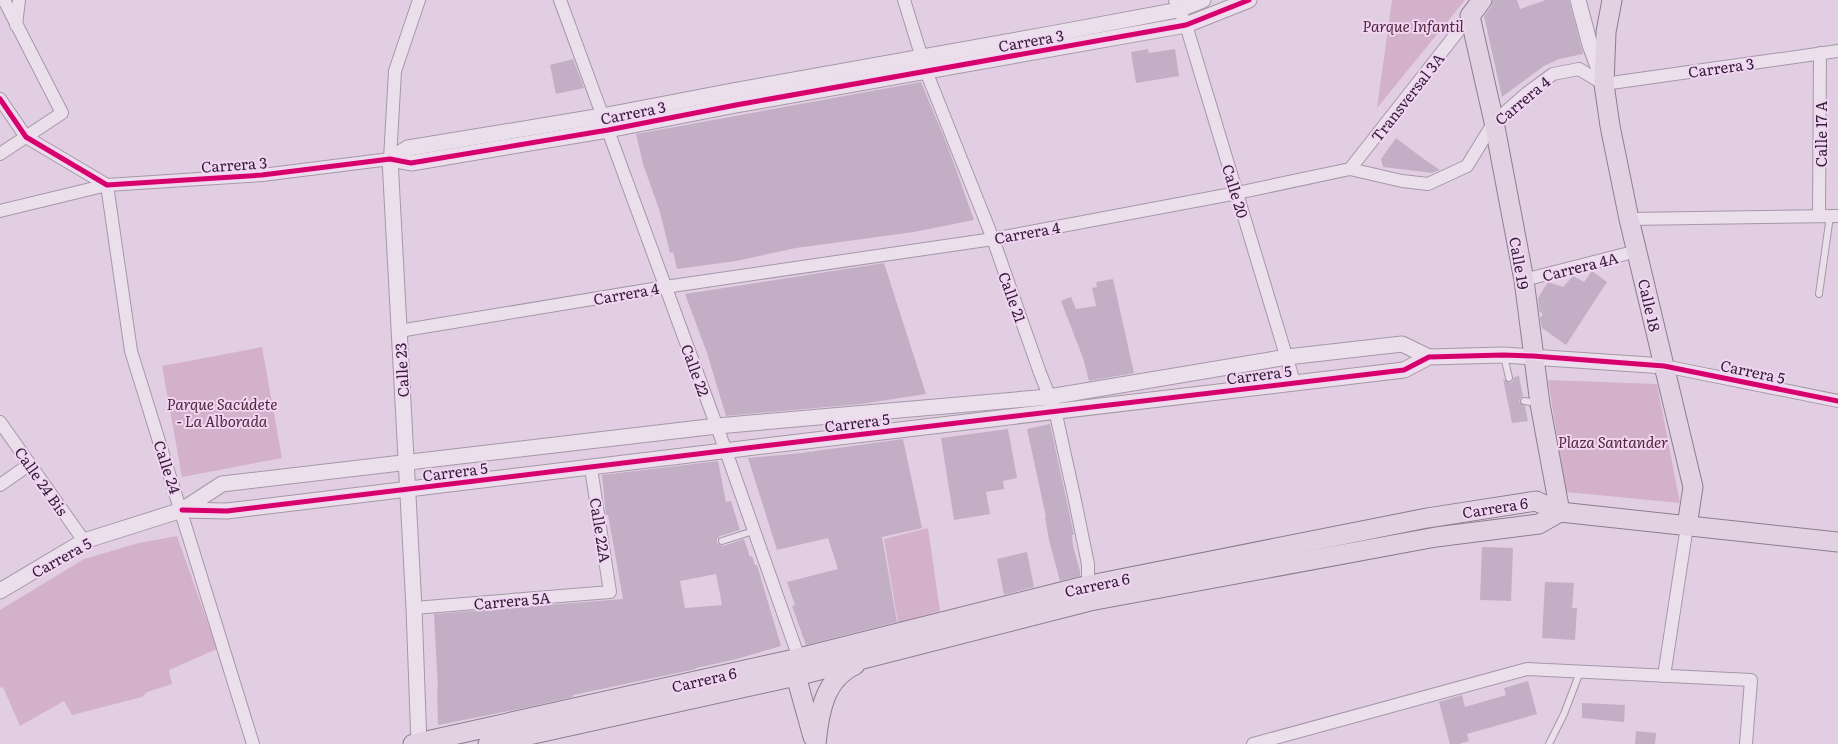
<svg xmlns="http://www.w3.org/2000/svg" width="1838" height="744" font-family="Literata,serif">
	<style>
		.green { fill: #d4b1cb }
		.building { fill: #c2afc6; fill-rule: evenodd }
		.lines { fill: none; stroke-linecap: round; stroke-linejoin: round }
		.service-casing { stroke: #a697a8; stroke-width: 8 }
		.minor-casing { stroke: #a697a8; stroke-width: 14 }
		.tertiary-casing { stroke: #a697a8; stroke-width: 17 }
		.primary-casing { stroke: #8c7e8e; stroke-width: 21 }
		.service { stroke: #eadfeb; stroke-width: 6 }
		.minor { stroke: #eadfeb; stroke-width: 12 }
		.tertiary { stroke: #eadfeb; stroke-width: 15 }
		.primary { stroke: #e1d1e2; stroke-width: 19 }
		.cycleway-casing { stroke: #f2d5f3; stroke-width: 8 }
		.cycleway { stroke: #d6006c; stroke-width: 5 }
		.labels { text-anchor: middle; dominant-baseline: central; stroke-width: 4; stroke-linejoin: round; paint-order: stroke }
		.park-label { font-size: 15px; font-style: italic; fill: #51273c; stroke: #f2d5f3 }
		.street-label { font-size: 15px; fill: #301f36; stroke: #f2d5f3 }
	</style>
	<rect width="100%" height="100%" fill="#e2cee3"/>
	<g class="green">
		<path d="M1392 0H1465L1377 108Z"/>
		<path d="M262 347 282 458 182 477 162 366Z"/>
		<path d="M1548 380 1657 384 1680 503 1566 492Z"/>
		<path d="M928 528 940 611 898 623 884 539Z"/>
		<path d="M177 536 217 649 169 670 172 684 147 692 142 697 72 715 64 701 20 726 3 687 0 688V610L84 559 139 543Z"/>
	</g>
	<g class="building">
		<path d="M1493 0H1517L1520 9 1546 0H1569L1583 54 1559 59 1544 66 1502 97 1484 16 1491 7Z"/>
		<path d="M1148 49 1149 53 1175 49 1179 76 1136 83 1131 52Z"/>
		<path d="M573 59 584 88 556 94 550 65Z"/>
		<path d="M921 82 948 147 974 220 914 232 796 248 736 261 677 269 673 252 670 253 660 212 643 164 636 134Z"/>
		<path d="M1396 138 1421 157 1440 170 1432 173 1383 167 1381 159Z"/>
		<path d="M884 263 926 394 861 404 726 416 707 353 685 294Z"/>
		<path d="M1592 271 1607 282 1566 345 1542 328 1540 318 1543 314 1539 311 1538 298 1548 282 1563 287 1573 276 1584 282Z"/>
		<path d="M1113 279 1134 373 1089 381 1083 358 1061 301 1071 297 1076 309 1096 306 1092 288 1097 287 1096 282Z"/>
		<path d="M1519 376 1523 396 1520 398 1519 402 1525 406 1528 421 1512 423 1503 379 1510 383 1513 381 1514 377Z"/>
		<path d="M1050 424 1074 535H1072L1073 546 1080 571V576L1060 581 1049 540 1045 517H1046L1027 429Z"/>
		<path d="M1008 429 1017 478 1003 481 1004 489 986 492 990 514 954 520 941 438Z"/>
		<path d="M903 439 922 528 882 537 897 622 806 645 792 606 795 605 787 582 838 569 828 538 777 550 748 458 801 453Z"/>
		<path d="M718 461 726 502 731 501 740 530 720 536 717 539V543L723 546 744 539 750 557 752 556 755 565H757L781 646 733 660 696 668V669L573 695V697L529 707 438 725 437 689H438L434 614 623 599 608 515H606L602 475ZM716 574 722 605 685 608 680 581Z"/>
		<path d="M1482 547 1513 548 1511 601 1480 600Z"/>
		<path d="M1027 552 1034 587 1004 595 997 559Z"/>
		<path d="M1545 582 1574 583 1572 608H1577L1575 640 1542 638Z"/>
		<path d="M1528 681 1537 714 1467 734 1469 741 1459 744H1450L1439 702 1462 695 1465 707 1506 695 1504 688Z"/>
		<path d="M1582 703 1625 705 1624 722 1582 718Z"/>
		<path d="M1636 731 1656 733 1655 744H1635Z"/>
	</g>
	<g class="lines">
		<defs>
			<g id="service">
				<path d="M1819 294 1830 216"/>
				<path d="M1504 356 1509 378"/>
				<path d="M1524 401 1537 403"/>
				<path d="M722 541 747 533"/>
				<path d="M1549 744 1564 714 1580 672"/>
			</g>
			<g id="minor">
				<path d="M560 0 727 454 799 658"/>
				<path d="M904 0 926 71 993 239 1040 373 1055 410 1074 496 1088 564V579L1085 586 1086 591"/>
				<path d="M1175 0 1186 25 1294 382"/>
				<path d="M16 25 19 0"/>
				<path d="M0 99 26 137 107 185 262 175 390 159 395 71 419 0"/>
				<path d="M0 154 62 113 4 0"/>
				<path d="M1350 169 1470 16"/>
				<path d="M0 211 107 185 131 351 253 744"/>
				<path d="M1819 215 1820 53"/>
				<path d="M1629 219 1838 216"/>
				<path d="M1524 280 1637 251"/>
				<path d="M399 331 665 287 993 239 1237 193 1350 169 1402 181 1428 184 1467 166 1494 122 1527 93 1553 74 1579 69 1604 84 1838 51"/>
				<path d="M1664 366 1838 401"/>
				<path d="M0 422 84 541"/>
				<path d="M0 485 30 464"/>
				<path d="M414 608 610 592 591 468"/>
				<path d="M1664 676 1687 526"/>
				<path d="M1253 744 1527 669 1751 680 1746 744"/>
			</g>
			<g id="tertiary">
				<path d="M1578 0 1590 45 1603 80"/>
				<path d="M390 159 411 163 608 130 736 105 1186 25 1249 0"/>
				<path d="M390 159 408 148 602 116 732 91 1056 33 1178 10 1203 0"/>
				<path d="M390 159 414 608 419 744"/>
				<path d="M182 510 227 511C619 464 1012 415 1404 370L1429 357 1503 355 1664 366"/>
				<path d="M0 591 84 541 182 510 222 484 717 426 1049 397 1287 357 1402 344 1429 357"/>
			</g>
			<g id="primary">
				<path d="M1482 0 1470 16 1494 122 1524 280 1540 404 1560 512"/>
				<path d="M1612 0 1606 32 1604 84 1610 126 1629 219 1693 487 1687 526"/>
				<path d="M798 664 796 676 813 737"/>
				<path d="M413 744 799 658 1085 586 1427 518 1536 501 1560 512 1838 542"/>
				<path d="M488 744 796 676 1090 601 1436 537 1539 524 1560 512"/>
				<path d="M816 744C819 713 824 679 855 665"/>
			</g>
		</defs>
		<use href="#service" class="service-casing"/>
		<use href="#minor" class="minor-casing"/>
		<use href="#tertiary" class="tertiary-casing"/>
		<use href="#primary" class="primary-casing"/>
		<use href="#service" class="service"/>
		<use href="#minor" class="minor"/>
		<use href="#tertiary" class="tertiary"/>
		<use href="#primary" class="primary"/>
		<defs>
			<g id="cycleway">
				<path d="M0 99 26 137 107 185 262 175 390 159 411 163 608 130 736 105 1186 25 1249 0"/>
				<path d="M182 510 227 511C619 464 1012 415 1404 370L1429 357 1503 355 1533 356 1664 366 1838 401"/>
			</g>
		</defs>
		<use href="#cycleway" class="cycleway-casing"/>
		<use href="#cycleway" class="cycleway"/>
	</g>
	<g class="labels">
		<g class="park-label">
			<text x="1413" y="25">Parque Infantil</text>
			<text x="222" y="403">Parque Sacúdete<tspan x="222" dy="17">- La Alborada</tspan></text>
			<text x="1613" y="441">Plaza Santander</text>
		</g>
		<g class="street-label">
			<text transform="translate(1031 40) rotate(-10)">Carrera 3</text>
			<text transform="translate(1721 67) rotate(-8)">Carrera 3</text>
			<text transform="translate(1407 97) rotate(-52)">Transversal 3A</text>
			<text transform="translate(1522 100) rotate(-40)">Carrera 4</text>
			<text transform="translate(633 112) rotate(-11)">Carrera 3</text>
			<text transform="translate(1820 134) rotate(-90)">Calle 17 A</text>
			<text transform="translate(234 164) rotate(-4)">Carrera 3</text>
			<text transform="translate(1236 191) rotate(73)">Calle 20</text>
			<text transform="translate(1027 232) rotate(-10)">Carrera 4</text>
			<text transform="translate(1520 263) rotate(80)">Calle 19</text>
			<text transform="translate(1580 266) rotate(-14)">Carrera 4A</text>
			<text transform="translate(626 293) rotate(-10)">Carrera 4</text>
			<text transform="translate(1013 297) rotate(70)">Calle 21</text>
			<text transform="translate(1650 305) rotate(77)">Calle 18</text>
			<text transform="translate(401 370) rotate(-93)">Calle 23</text>
			<text transform="translate(696 370) rotate(70)">Calle 22</text>
			<text transform="translate(1753 371) rotate(12)">Carrera 5</text>
			<text transform="translate(1259 374) rotate(-7)">Carrera 5</text>
			<text transform="translate(857 422) rotate(-7)">Carrera 5</text>
			<text transform="translate(168 467) rotate(72)">Calle 24</text>
			<text transform="translate(455 471) rotate(-7)">Carrera 5</text>
			<text transform="translate(42 481) rotate(55)">Calle 24 Bis</text>
			<text transform="translate(1495 507) rotate(-9)">Carrera 6</text>
			<text transform="translate(601 530) rotate(81)">Calle 22A</text>
			<text transform="translate(61 557) rotate(-29)">Carrera 5</text>
			<text transform="translate(1097 584) rotate(-12)">Carrera 6</text>
			<text transform="translate(512 600) rotate(-5)">Carrera 5A</text>
			<text transform="translate(704 679) rotate(-13)">Carrera 6</text>
		</g>
	</g>
</svg>
